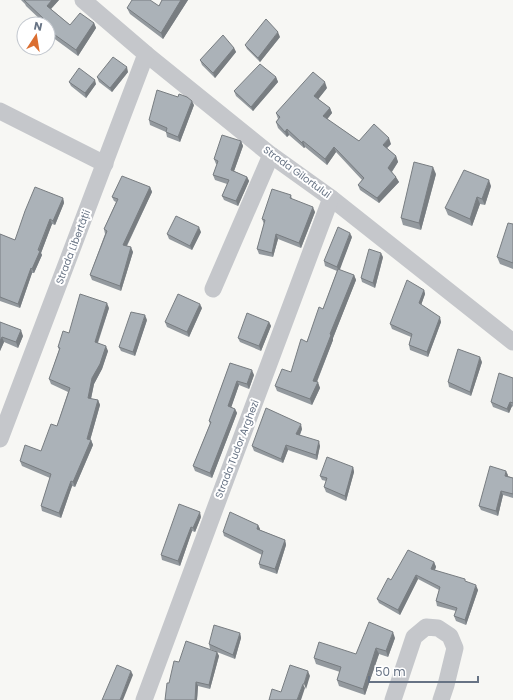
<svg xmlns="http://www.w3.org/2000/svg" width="513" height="700" font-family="Poppins,sans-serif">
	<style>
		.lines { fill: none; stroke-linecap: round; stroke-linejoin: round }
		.minor { stroke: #c5c7cb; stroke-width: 17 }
		.wall { fill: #93999e }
		.shaded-wall { fill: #787d81 }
		.building { fill: #abb2b8; stroke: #787d81 }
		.labels { text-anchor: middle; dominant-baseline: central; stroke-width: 4; stroke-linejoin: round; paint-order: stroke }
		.street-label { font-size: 10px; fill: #677384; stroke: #fff }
	</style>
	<rect width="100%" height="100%" fill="#f7f7f4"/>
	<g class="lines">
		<g class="minor">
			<path d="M83 0 146 54 250 138 271 155 331 198 513 342"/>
			<path d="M0 111 105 164"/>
			<path d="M213 289 271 155"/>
			<path d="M0 439 146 54"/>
			<path d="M144 700 223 487 331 198"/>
			<path d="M393 700 414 637 426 627 438 628 450 636 455 648 446 685 441 700"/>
		</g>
	</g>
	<g class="wall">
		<path d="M21 0H59L51 9 70 25 94 23 96 28 78 56 48 34V24L44 23 26 6 25 4Z"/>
		<path d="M162 0H188L163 39 130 14 127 8 159 6Z"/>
		<path d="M280 37 260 62 247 49 245 45Z"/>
		<path d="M234 48 236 52 215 78 202 65 200 60Z"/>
		<path d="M128 72 112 92 99 82 97 77Z"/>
		<path d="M276 77 278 82 253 111 236 96 234 91Z"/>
		<path d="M69 82 96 84 86 98 71 86Z"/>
		<path d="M327 88 318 99 330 108 332 113 327 119 359 141 391 144 387 148 396 156 398 162 392 172 399 182 379 203 360 190 358 185 362 180 336 152 327 165 305 147 304 148 289 135 287 137 278 128 276 122 278 119 276 113Z"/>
		<path d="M194 105 180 142 167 137 166 132 150 125 149 120Z"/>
		<path d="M241 141 243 146 234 171 247 177 249 181 238 206 224 200 222 196 227 184 215 180 213 175 217 164H216L214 159Z"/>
		<path d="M436 174 421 230 403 225 401 218Z"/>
		<path d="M491 186 485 205 480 204 472 226 448 215 445 208Z"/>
		<path d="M150 187 152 192 127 246 133 252 121 291 92 280 90 275 105 234 104 229 116 202 114 201 112 197Z"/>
		<path d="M291 195 292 199 315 212 301 248 278 239 273 257 259 254 257 249 264 224 262 219Z"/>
		<path d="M63 198 64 203 55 225 52 224 41 253 42 255 34 273H32L20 308 0 301V234L15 240Z"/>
		<path d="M513 224V269L500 264 497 257Z"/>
		<path d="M201 232 192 250 169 239 167 234Z"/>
		<path d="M352 237 339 270 354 275 356 280 333 338V340L317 382 320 388 312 405 277 391 275 386 291 372 323 309 337 271 325 266 324 261Z"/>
		<path d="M383 257 375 288 362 282 361 278Z"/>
		<path d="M424 290 425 294 421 305 441 322 428 357 410 350 409 345 411 337 392 329 390 324Z"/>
		<path d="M109 308 98 343 108 351 102 369 94 384 91 399 98 400 100 405 90 440H91L93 445 75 487 72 486 61 518 42 511 41 506 50 478 22 466 20 461 41 451 57 426 68 392 51 384 49 379 59 350 58 347 69 333Z"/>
		<path d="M202 308 189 337 167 327 165 322Z"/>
		<path d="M147 320 135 356 121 351 119 347Z"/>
		<path d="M0 322 23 336 18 348 4 342 0 351Z"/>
		<path d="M269 322 271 326 261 351 240 342 238 338Z"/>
		<path d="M482 362 471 396 449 387 448 382Z"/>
		<path d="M230 363 254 375 249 389 239 385 231 407 235 409 237 413 212 478 195 471 193 466 210 424 209 421Z"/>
		<path d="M513 378V407L512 406 509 413 493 407 491 402Z"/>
		<path d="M302 429 300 435 320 446 317 460 288 450 283 463 254 451 252 446Z"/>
		<path d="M353 467 354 472 346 501 326 492 324 487 326 481 322 480 320 476Z"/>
		<path d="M508 475V476L513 478V498L503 495 498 516 481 510 479 506Z"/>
		<path d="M201 517 195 532 192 531 180 566 162 560 161 555Z"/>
		<path d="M258 525 260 529V530L285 540 286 545 277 574 260 568 259 564 262 555 224 536 223 532Z"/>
		<path d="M434 562 436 567 435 570 466 582 478 590 466 625 456 621 454 616 456 611 437 606 436 601 439 590 418 579 400 615 379 603 377 599 391 580Z"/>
		<path d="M240 633 241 638 235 659 217 652 219 656 210 689 198 686 197 700H165L169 683 179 662 215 651 210 649 209 644Z"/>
		<path d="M395 638 388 657 379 654 365 695 339 686 337 680 340 672 316 664 314 658 356 654Z"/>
	</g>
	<g class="shaded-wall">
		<path d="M52 0H59L49 11 47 6Z"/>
		<path d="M181 0H188L163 39 161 33Z"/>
		<path d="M94 23 96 28 78 56 76 50Z"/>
		<path d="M278 32 280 37 260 62 258 58Z"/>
		<path d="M234 48 236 52 215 78 213 73Z"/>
		<path d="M127 67 128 72 112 92 110 88Z"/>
		<path d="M276 77 278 82 253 111 251 107Z"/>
		<path d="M95 80 96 84 86 98 85 93Z"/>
		<path d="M325 82 327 88 316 102 314 96Z"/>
		<path d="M192 101 194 105 180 142 178 137Z"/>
		<path d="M330 108 332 113 325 122 323 116Z"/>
		<path d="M287 129 289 135 287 137 285 132Z"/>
		<path d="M389 138 391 144 385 150 383 145Z"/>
		<path d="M241 141 243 146 233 174 231 170Z"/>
		<path d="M303 141 305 147 304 148 302 143Z"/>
		<path d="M334 147 336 152 327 165 325 159Z"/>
		<path d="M396 156 398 162 390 174 388 168Z"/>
		<path d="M433 167 436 174 421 230 419 223Z"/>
		<path d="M247 177 249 181 238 206 236 201Z"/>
		<path d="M396 177 399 182 379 203 377 198Z"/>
		<path d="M489 180 491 186 485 205 482 199Z"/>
		<path d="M150 187 152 192 125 249 123 245Z"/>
		<path d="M477 197 480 204 472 226 470 219Z"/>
		<path d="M63 198 64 203 55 225 53 221Z"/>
		<path d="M313 207 315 212 301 248 299 243Z"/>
		<path d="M50 219 52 224 41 253 42 255 34 273 32 269Z"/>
		<path d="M199 227 201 232 192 250 190 246Z"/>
		<path d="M350 233 352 237 339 272 337 267Z"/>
		<path d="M276 234 278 239 273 257 272 253Z"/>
		<path d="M131 247 133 252 121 291 120 286Z"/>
		<path d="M381 253 383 257 375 288 373 283Z"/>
		<path d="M31 268 32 273 20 308 18 304Z"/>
		<path d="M354 275 356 280 333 338V340L315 386 313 381 330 334Z"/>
		<path d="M424 290 425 294 420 308 419 303Z"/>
		<path d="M107 303 109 308 96 347 95 342Z"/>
		<path d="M200 304 202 308 189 337 187 332Z"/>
		<path d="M145 315 147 320 135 356 133 352Z"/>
		<path d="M440 317 441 322 428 357 427 352Z"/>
		<path d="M269 322 271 326 261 351 259 346Z"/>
		<path d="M21 330 23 336 18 348 16 342Z"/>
		<path d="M2 337 4 342 0 351V341Z"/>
		<path d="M106 346 108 351 102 369 94 384 90 403 88 398 92 378Z"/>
		<path d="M480 357 482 362 471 396 470 392Z"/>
		<path d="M252 370 254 375 249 389 247 384Z"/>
		<path d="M237 381 239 385 230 411 228 406Z"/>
		<path d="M318 382 320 388 312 405 310 399Z"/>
		<path d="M98 400 100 405 89 444 87 439Z"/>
		<path d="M510 402 512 406 509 413 507 409Z"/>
		<path d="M235 409 237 413 212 478 210 473Z"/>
		<path d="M301 424 302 429 298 439 296 434Z"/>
		<path d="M91 440 93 445 75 487 73 482Z"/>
		<path d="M319 441 320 446 317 460 316 455Z"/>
		<path d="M286 445 288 450 283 463 281 459Z"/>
		<path d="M353 467 354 472 346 501 345 496Z"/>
		<path d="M506 471 508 475 507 480 505 476Z"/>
		<path d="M71 481 72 486 61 518 59 513Z"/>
		<path d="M501 491 503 495 498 516 496 511Z"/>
		<path d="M200 512 201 517 195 532 193 528Z"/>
		<path d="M258 525 260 529 258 534 257 529Z"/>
		<path d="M191 527 192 531 180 566 178 561Z"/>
		<path d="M285 540 286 545 277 574 275 569Z"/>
		<path d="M434 562 436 567 433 573 431 569Z"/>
		<path d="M416 575 418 579 400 615 398 610Z"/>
		<path d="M476 585 478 590 466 625 465 620Z"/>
		<path d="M393 632 395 638 388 657 386 651Z"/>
		<path d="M240 633 241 638 235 659 233 655Z"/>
		<path d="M376 648 379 654 365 695 363 689Z"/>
		<path d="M217 652 219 656 210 689 209 685Z"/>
		<path d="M131 671 133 675 123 700H120Z"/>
		<path d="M308 671 310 676 306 689 304 684Z"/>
		<path d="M196 682 198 686 197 700H195Z"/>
		<path d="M303 684 305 688 301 700H297Z"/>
	</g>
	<g class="building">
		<path d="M24 0H52L47 6 70 25 80 13 94 23 76 50 48 30V24H43L45 20Z"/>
		<path d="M132 0H150L159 6 162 0H181L161 33 127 8Z"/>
		<path d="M266 19 278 32 258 58 245 45Z"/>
		<path d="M223 35 234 48 213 73 200 60Z"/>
		<path d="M113 57 127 67 110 88 97 77Z"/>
		<path d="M260 64 276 77 251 107 234 91Z"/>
		<path d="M79 68 95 80 85 93 69 82Z"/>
		<path d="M313 72 325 82 314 96 330 108 323 116 359 141 374 124 389 138 383 145 396 156 388 168 396 177 377 198 358 185 364 178 334 147 325 159 303 141 302 143 287 129 285 132 276 122 280 117 276 113Z"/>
		<path d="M157 90 178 97 179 94 187 97 192 101 178 137 166 132 167 128 149 120Z"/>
		<path d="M222 135 241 141 231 170 247 177 236 201 222 196 229 180 213 175 218 161 214 159Z"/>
		<path d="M414 162 433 167 419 223 401 218Z"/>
		<path d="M464 170 489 180 482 199 477 197 470 219 445 208Z"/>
		<path d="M122 176 150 187 123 245 131 247 120 286 90 275 107 231 104 229 118 199 112 197Z"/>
		<path d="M35 187 63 198 53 221 50 219 38 250 40 251 32 269 31 268 18 304 0 297V234L15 240 25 211Z"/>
		<path d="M272 189 291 195 290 198 313 207 299 243 276 234 272 253 257 249 265 220 262 219Z"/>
		<path d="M176 216 199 227 190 246 167 234Z"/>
		<path d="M508 223 513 224V263L497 257Z"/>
		<path d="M338 227 350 233 337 267 324 261Z"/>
		<path d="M369 249 381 253 373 283 361 278Z"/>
		<path d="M338 269 354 275 330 334 331 335 313 381 318 382 310 399 275 386 282 369 291 372 301 339 307 342 319 307 323 309Z"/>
		<path d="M407 280 424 290 419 303 440 317 427 352 409 345 412 334 390 324Z"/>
		<path d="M80 294 107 303 95 342 106 346 100 364 92 378 88 398 98 400 87 439 91 440 73 482 71 481 59 513 41 506 51 474 20 461 25 445 41 451 51 424 57 426 70 388 49 379 60 348 58 347 63 331 69 333Z"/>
		<path d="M178 294 200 304 187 332 165 322Z"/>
		<path d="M131 312 145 315 133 352 119 347Z"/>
		<path d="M247 313 269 322 259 346 238 338Z"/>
		<path d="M0 322 21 330 16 342 2 337 0 341Z"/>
		<path d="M458 349 480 357 470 392 448 382Z"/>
		<path d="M230 363 252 370 247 384 237 381 228 406 235 409 210 473 193 466 211 422 209 421Z"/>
		<path d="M499 373 513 378V403L510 402 507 409 491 402Z"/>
		<path d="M266 408 301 424 296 434 319 441 316 455 286 445 281 459 252 446Z"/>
		<path d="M327 457 353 467 345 496 324 487 327 478 320 476Z"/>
		<path d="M490 466 506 471 505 476 513 478V494L501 491 496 511 479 506Z"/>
		<path d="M179 504 200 512 193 528 191 527 178 561 161 555Z"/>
		<path d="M230 512 258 525 257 529 285 540 275 569 259 564 263 551 223 532Z"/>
		<path d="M408 550 434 562 431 569 465 579V581L476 585 465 620 454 616 457 608 436 601 440 587 416 575 398 610 377 599 388 578 391 580Z"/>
		<path d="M369 622 393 632 386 651 376 648 363 689 337 680 341 667 314 658 319 642 356 654Z"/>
		<path d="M214 625 240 633 233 655 209 644Z"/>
		<path d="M186 641 217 652 209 685 196 682 195 700H165L167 683H169L174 661 179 662Z"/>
		<path d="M117 665 131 671 120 700H102Z"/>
		<path d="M290 665 308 671 304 684H303L297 700H269L272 689 281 692Z"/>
	</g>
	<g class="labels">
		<g class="street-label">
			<text transform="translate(297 172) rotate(36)">Strada Gilortului</text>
			<text transform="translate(73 247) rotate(-69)">Strada Libertății</text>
			<text transform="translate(237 449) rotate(-69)">Strada Tudor Arghezi</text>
		</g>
	</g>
	<g transform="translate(36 36) rotate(12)"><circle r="19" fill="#ffffff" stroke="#c2c7ce"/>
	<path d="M0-3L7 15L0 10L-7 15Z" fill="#db6e30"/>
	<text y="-6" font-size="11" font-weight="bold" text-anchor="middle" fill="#677384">N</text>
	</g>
	<path d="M369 676v6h109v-6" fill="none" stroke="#677384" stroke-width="2"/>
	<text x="375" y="676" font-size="12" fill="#677384" stroke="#ffffff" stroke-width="3" paint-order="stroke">50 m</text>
</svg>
